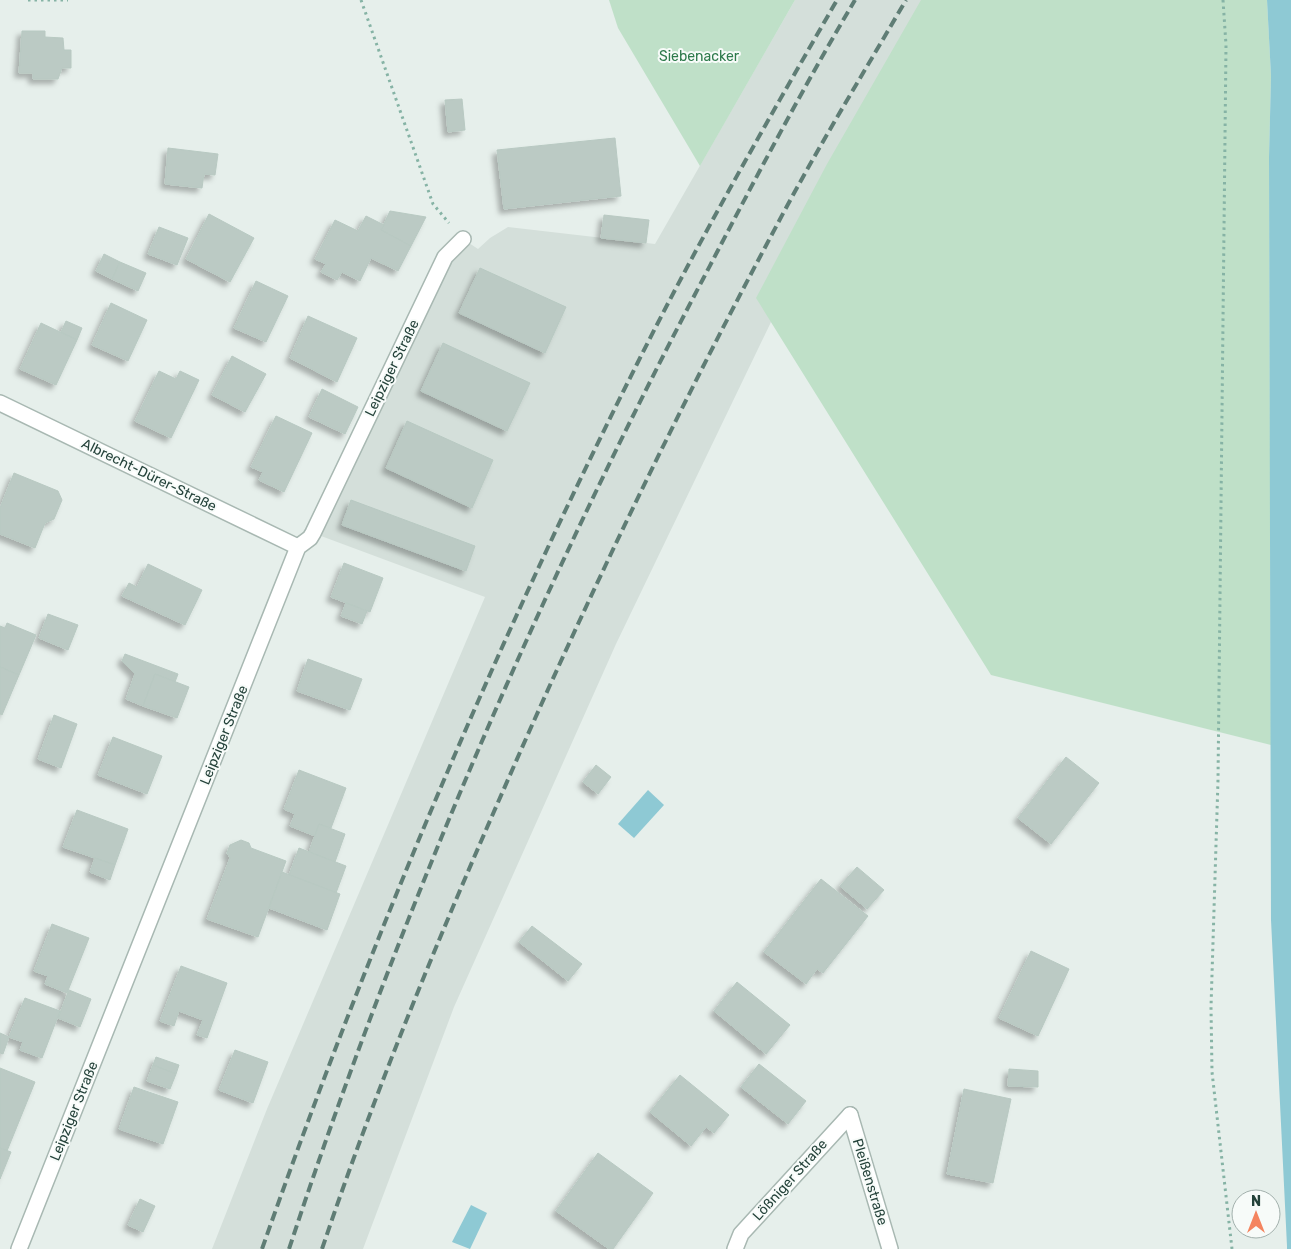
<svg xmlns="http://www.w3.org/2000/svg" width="1291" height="1249" font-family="Rubik,sans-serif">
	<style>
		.built { fill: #d4dfda }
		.green { fill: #bfe0c8 }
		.water { fill: #8ec9d4 }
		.building { fill: #bbcac4; stroke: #b8c9c2; filter: url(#shadow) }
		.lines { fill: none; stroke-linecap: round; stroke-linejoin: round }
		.street-casing { stroke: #a8b8b2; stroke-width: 18 }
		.path { stroke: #86b3a5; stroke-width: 3; stroke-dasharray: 2.5 4; stroke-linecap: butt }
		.street { stroke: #fff; stroke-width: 15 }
		.rail { stroke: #5f7d75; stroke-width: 4; stroke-dasharray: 10 5; stroke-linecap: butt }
		.labels { text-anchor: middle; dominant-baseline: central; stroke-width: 4; stroke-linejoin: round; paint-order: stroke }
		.park-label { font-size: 14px; fill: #2d7a4b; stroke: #f7fbf9 }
		.street-label { font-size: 14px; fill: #24423a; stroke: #f7fbf9 }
	</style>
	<defs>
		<filter id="shadow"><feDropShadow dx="-4.5" dy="4.5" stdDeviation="2.5" flood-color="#0004"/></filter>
	</defs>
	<rect width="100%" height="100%" fill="#e6efeb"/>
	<path class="built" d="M795 0H947L771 322 616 644 454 1007 363 1249H212L267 1109 485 597 313 533 445 257 463 239 478 249 490 238 508 227 655 244Z"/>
	<g class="green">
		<path d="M609 0H795L700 166 618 28Z"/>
		<path d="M921 0H1267L1271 76 1269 157 1271 745 991 675 756 298 827 164Z"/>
	</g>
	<g class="water">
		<path d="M1267 0H1291V1249H1287V1246L1271 920 1269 157 1271 76Z"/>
		<path d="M648 790 664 805 634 838 618 824Z"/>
		<path d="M471 1205 487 1213 470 1249 452 1242Z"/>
	</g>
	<g class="building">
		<path d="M22 31H45V37L63 38 64 50H71V68H62L58 79H33V73H19Z"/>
		<path d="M462 99 465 130 448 132 445 100Z"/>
		<path d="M615 138 621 196 504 209 497 150Z"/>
		<path d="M168 148 218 154 215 175 204 174 202 188 165 184Z"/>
		<path d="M390 211 426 217 411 246 381 230Z"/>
		<path d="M209 214 254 238 230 282 186 259Z"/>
		<path d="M604 215 649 220 646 243 601 238Z"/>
		<path d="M366 216 384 225 381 230 411 246 398 271 371 258 360 281 342 272 337 280 321 272 326 264 315 259 335 220 358 231Z"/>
		<path d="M159 227 188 238 177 265 148 254Z"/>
		<path d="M104 254 120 262 112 279 96 271Z"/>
		<path d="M120 262 146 273 138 291 112 279Z"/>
		<path d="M480 268 566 307 545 353 459 313Z"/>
		<path d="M256 281 288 296 266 342 234 328Z"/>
		<path d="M111 303 147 320 128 361 92 345Z"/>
		<path d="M308 316 357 338 337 382 290 358Z"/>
		<path d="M66 321 82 328 77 340 61 332Z"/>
		<path d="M41 323 77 340 56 385 20 369Z"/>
		<path d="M443 343 530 383 507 431 421 391Z"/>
		<path d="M232 356 266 374 245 412 212 395Z"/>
		<path d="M159 371 176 379 180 371 199 380 171 438 135 421Z"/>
		<path d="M322 389 358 407 345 434 309 417Z"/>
		<path d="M276 416 312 433 284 492 259 480 263 472 251 467Z"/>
		<path d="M407 421 493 460 472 508 386 468Z"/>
		<path d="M14 473 58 491 62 500 54 519 45 523 35 548 0 534V508Z"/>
		<path d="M351 500 475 546 466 571 342 525Z"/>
		<path d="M344 563 383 578 370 612 331 597Z"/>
		<path d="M148 564 202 590 185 625 122 596 129 583 137 587Z"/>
		<path d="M346 603 367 611 362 624 341 616Z"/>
		<path d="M48 614 78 625 68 650 39 638Z"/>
		<path d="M7 623 36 635 19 675 0 667V626L5 628Z"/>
		<path d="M125 654 178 674 175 682 155 674 143 706 126 699 135 674 122 661Z"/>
		<path d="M308 659 362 679 350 710 297 691Z"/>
		<path d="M0 667 19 675 2 715 0 714Z"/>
		<path d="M155 674 189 687 177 718 143 706Z"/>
		<path d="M54 715 77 724 61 768 38 759Z"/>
		<path d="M113 737 162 756 147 794 98 775Z"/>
		<path d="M1066 757 1099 783 1051 844 1018 818Z"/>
		<path d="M596 765 611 777 598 794 583 782Z"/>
		<path d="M299 770 346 788 331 828 319 824 315 836 290 826 295 814 284 809Z"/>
		<path d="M77 810 128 829 115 865 63 847Z"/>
		<path d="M319 824 345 834 335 862 309 852Z"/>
		<path d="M241 840 249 843 251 848 286 861 258 937 207 919 230 858 227 853 230 845Z"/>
		<path d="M299 848 346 866 336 893 289 875Z"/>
		<path d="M95 858 115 865 110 880 90 872Z"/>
		<path d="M857 867 884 890 867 909 840 886Z"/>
		<path d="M282 872 340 894 327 930 269 908Z"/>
		<path d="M821 879 868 916 823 973 817 969 806 984 764 952Z"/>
		<path d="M52 924 89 938 67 993 45 984 48 976 34 971Z"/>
		<path d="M532 926 582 964 568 981 519 942Z"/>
		<path d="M1031 951 1069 969 1038 1036 999 1018Z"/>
		<path d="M181 966 227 983 207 1038 197 1035 203 1020 179 1011 174 1026 160 1021Z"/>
		<path d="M737 982 790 1025 766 1054 714 1011Z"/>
		<path d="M69 990 91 999 80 1027 58 1018Z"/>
		<path d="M25 998 60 1011 42 1058 20 1050 23 1042 9 1037Z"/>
		<path d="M0 1033 9 1037 3 1054 0 1053Z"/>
		<path d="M235 1050 268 1062 253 1103 219 1090Z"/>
		<path d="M156 1057 179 1065 176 1074 153 1065Z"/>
		<path d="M759 1064 806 1101 788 1124 741 1087Z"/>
		<path d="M153 1065 176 1074 170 1089 147 1081Z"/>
		<path d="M0 1068 35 1082 7 1151 0 1148Z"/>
		<path d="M1009 1069 1038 1071V1087L1008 1086Z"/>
		<path d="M680 1075 729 1115 714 1133 706 1127 691 1146 650 1112Z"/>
		<path d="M134 1087 178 1102 163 1144 119 1129Z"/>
		<path d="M964 1089 1011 1099 993 1183 947 1174Z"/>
		<path d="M0 1148 11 1152 0 1179Z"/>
		<path d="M598 1153 653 1193 613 1249H609L556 1211Z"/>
		<path d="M140 1199 155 1206 143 1232 128 1225Z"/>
	</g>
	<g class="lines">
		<defs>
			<g id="street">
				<path d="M0 403 298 547"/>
				<path d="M850 1115 890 1249"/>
				<path d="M19 1249 298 547 310 538 313 533 445 257 463 239"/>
				<path d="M735 1249 741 1234 850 1115"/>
			</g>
		</defs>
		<use href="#street" class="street-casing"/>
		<g class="path">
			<path d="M28 0H68"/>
			<path d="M361 0 433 204 449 223"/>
			<path d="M1223 0 1226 45 1218 780 1211 1007 1212 1072 1232 1249"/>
		</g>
		<use href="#street" class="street"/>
		<g class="rail">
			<path d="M262 1249C368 947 493 650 637 364 699 240 768 120 837 0"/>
			<path d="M289 1249C399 915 539 591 703 279 752 185 801 91 855 0"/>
			<path d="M322 1249C374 1094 437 941 503 791 587 598 679 408 778 223 818 147 863 74 906 0"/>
		</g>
	</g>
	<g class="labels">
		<g class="park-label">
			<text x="699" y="56">Siebenacker</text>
		</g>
		<g class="street-label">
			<text transform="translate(392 368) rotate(-64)">Leipziger Straße</text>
			<text transform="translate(149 475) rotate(26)">Albrecht-Dürer-Straße</text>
			<text transform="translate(224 735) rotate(-68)">Leipziger Straße</text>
			<text transform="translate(74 1111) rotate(-68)">Leipziger Straße</text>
			<text transform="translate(790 1180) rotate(-48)">Lößniger Straße</text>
			<text transform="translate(870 1182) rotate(73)">Pleißenstraße</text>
		</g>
	</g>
	<g transform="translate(1256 1214)"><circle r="24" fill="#f7fbf9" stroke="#a3b1ad"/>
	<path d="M0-4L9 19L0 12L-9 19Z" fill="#f4845f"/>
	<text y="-8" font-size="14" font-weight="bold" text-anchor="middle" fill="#24423a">N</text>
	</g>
</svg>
